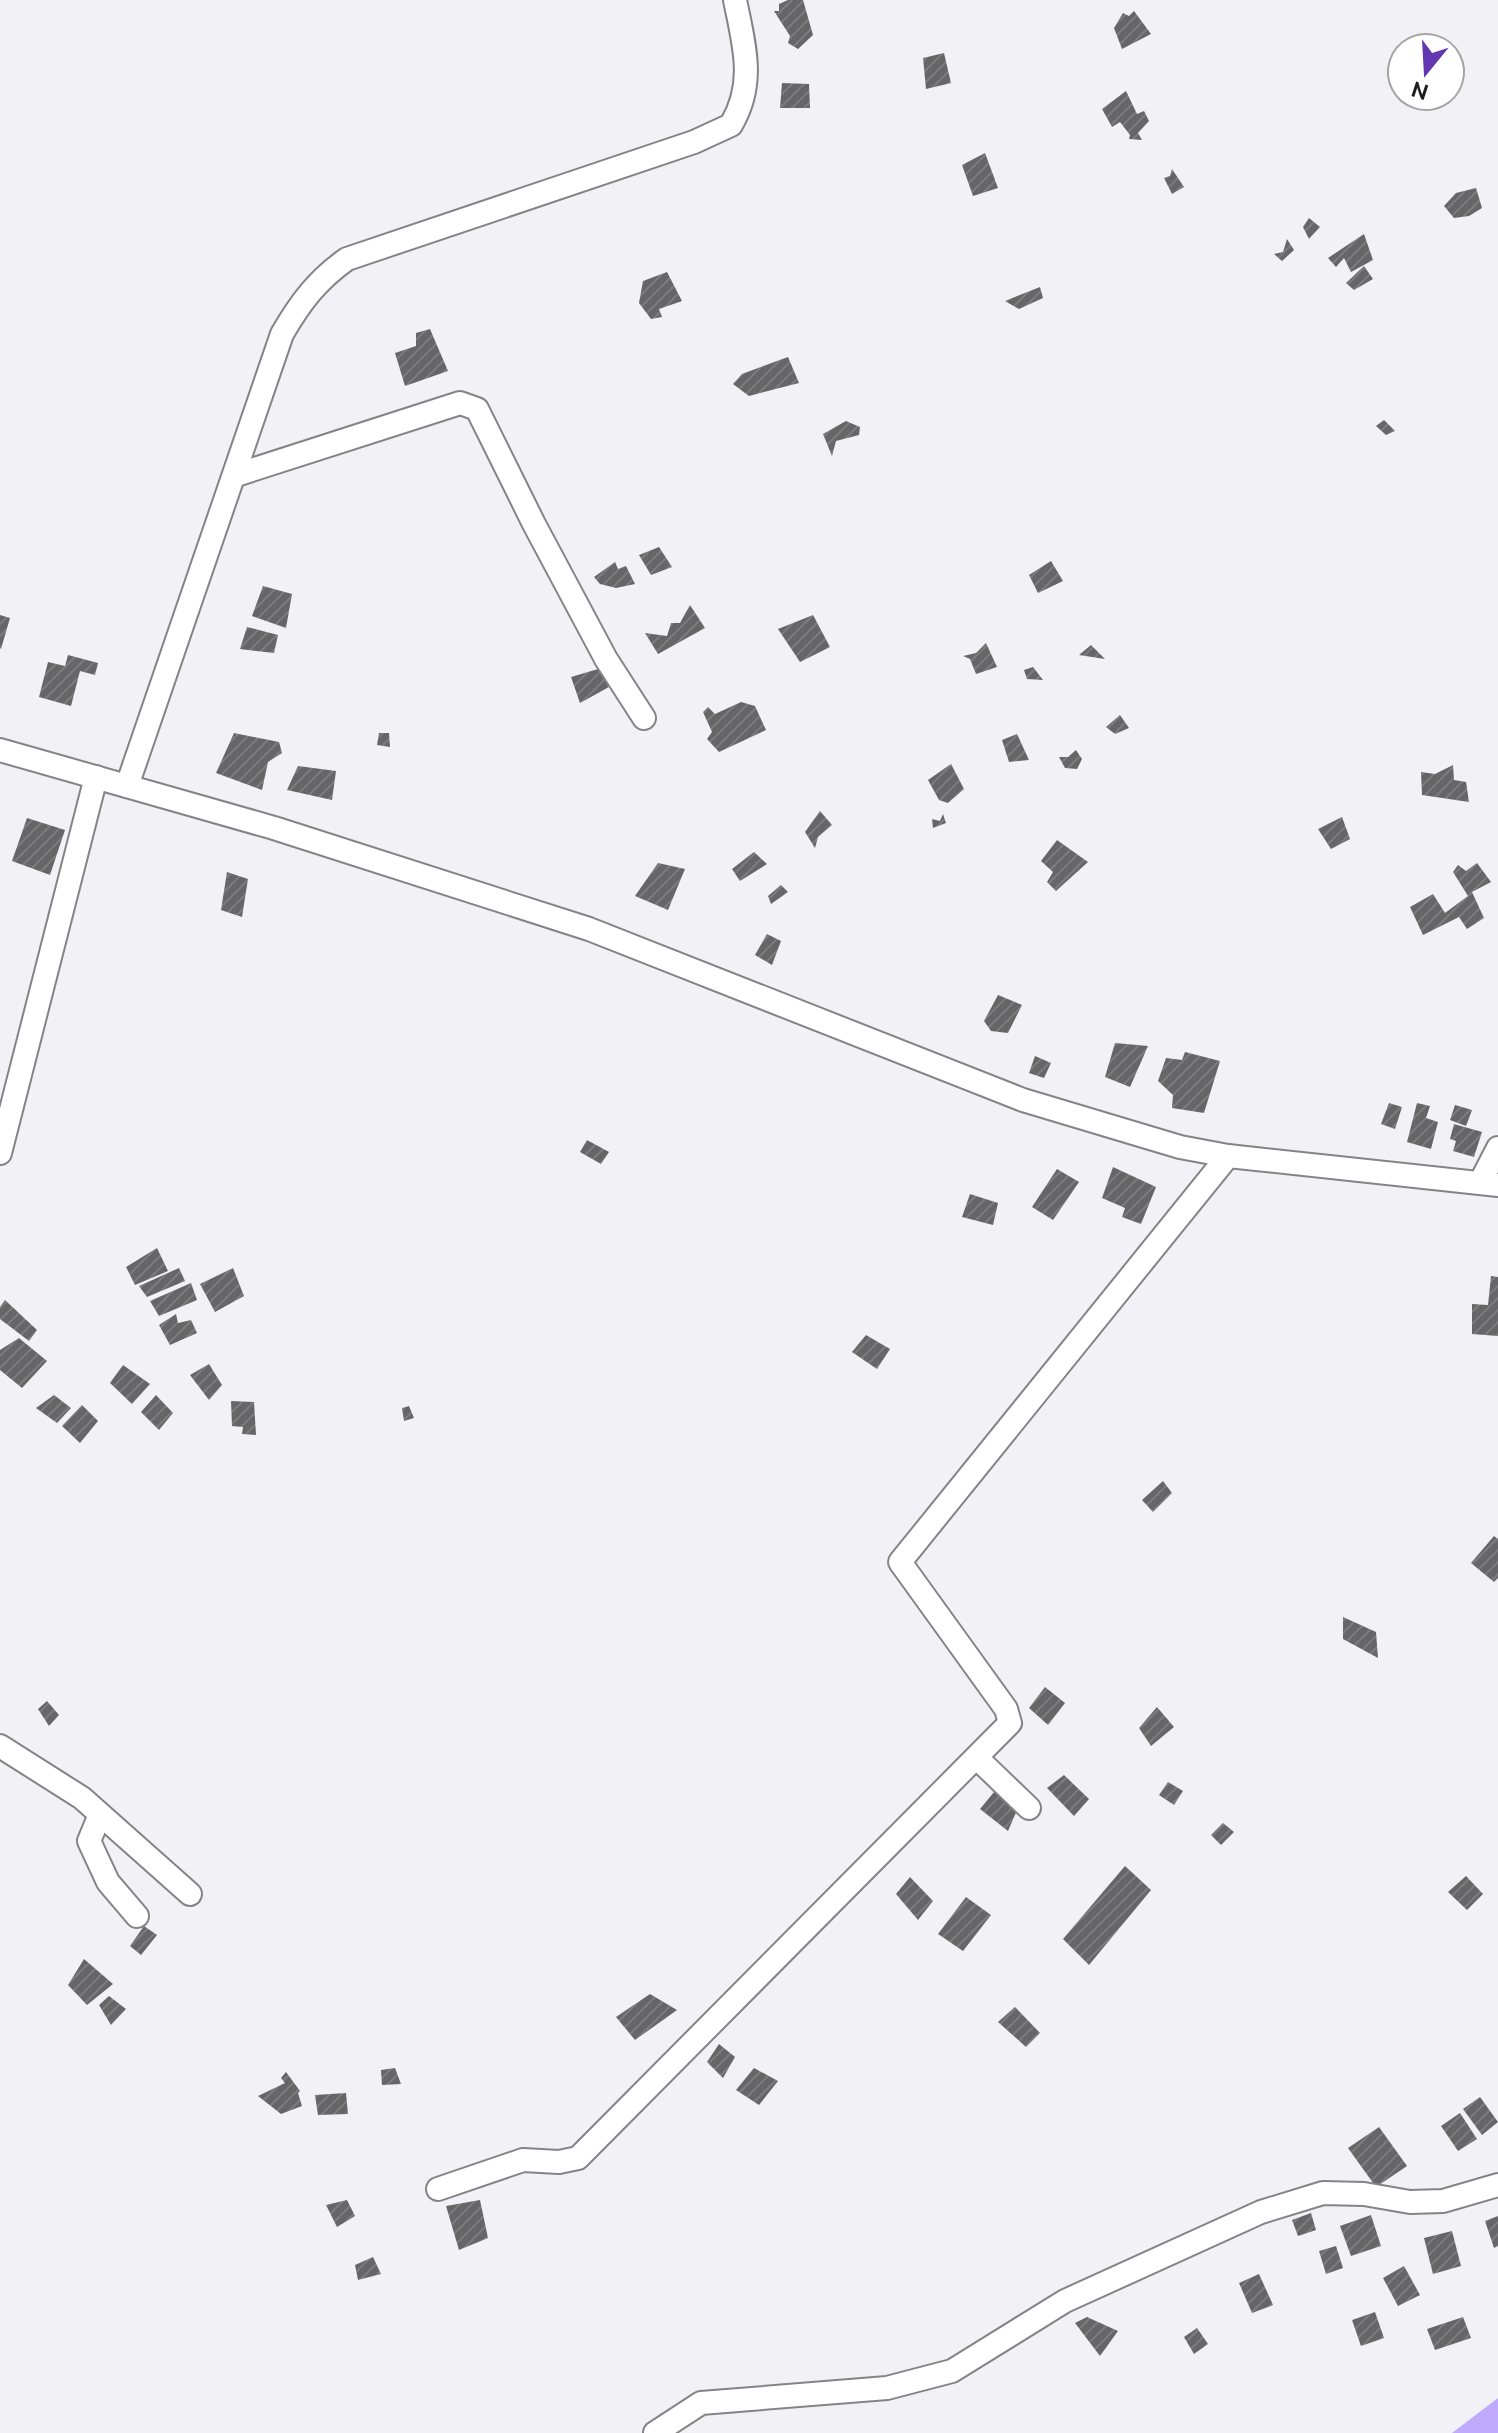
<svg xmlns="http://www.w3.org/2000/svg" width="1498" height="2433" font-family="Ubuntu,sans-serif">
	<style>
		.water { fill: #bfaafb }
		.building { fill: url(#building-hatch) }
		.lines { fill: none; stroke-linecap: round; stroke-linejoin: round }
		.minor-casing { stroke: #848387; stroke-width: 26 }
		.minor { stroke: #fff; stroke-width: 22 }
	</style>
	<defs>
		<pattern id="building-hatch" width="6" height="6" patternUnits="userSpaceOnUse" patternTransform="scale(2)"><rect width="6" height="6" fill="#666669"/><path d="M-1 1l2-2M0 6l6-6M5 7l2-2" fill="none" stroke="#7c7c7e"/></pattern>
	</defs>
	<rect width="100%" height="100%" fill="#f2f1f5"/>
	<path class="water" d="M1498 2398V2433H1452Z"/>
	<g class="building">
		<path d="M788 0H803L813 35 798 49 788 43 790 36 774 11H779V4Z"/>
		<path d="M1134 11 1151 34 1122 49 1114 28 1123 13 1129 16Z"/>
		<path d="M944 53 951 83 926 89 923 58Z"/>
		<path d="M782 83 809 84 810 108H780Z"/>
		<path d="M1126 91 1137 114 1144 111 1149 121 1138 133 1142 140 1129 139 1130 135 1120 122 1112 127 1102 109Z"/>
		<path d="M985 153 998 188 973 196 962 165Z"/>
		<path d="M1172 169 1184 187 1172 194 1164 178 1170 176Z"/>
		<path d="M1476 188 1482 208 1469 216 1454 218 1444 206 1456 193Z"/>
		<path d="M1309 218 1320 227 1309 239 1303 227Z"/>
		<path d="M1364 234 1373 260 1351 272 1344 258 1336 267 1328 258Z"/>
		<path d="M1287 239 1294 250 1282 261 1274 254 1283 252Z"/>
		<path d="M1364 266 1373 279 1354 290 1346 283Z"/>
		<path d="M667 272 682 301 659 309 662 317 651 319 639 303 643 281Z"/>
		<path d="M1040 287 1043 298 1019 309 1005 301Z"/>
		<path d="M430 329 448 371 405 386 395 353 416 346V333Z"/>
		<path d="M788 357 799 383 749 396 733 384 742 374Z"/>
		<path d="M1384 420 1395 431 1386 435 1376 426Z"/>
		<path d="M846 421 860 427 859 435 836 441 832 456 823 434Z"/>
		<path d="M659 547 672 567 651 575 639 555Z"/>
		<path d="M1051 561 1063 581 1038 593 1029 575Z"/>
		<path d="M615 562 618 569 626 566 635 584 616 588 600 584 594 577Z"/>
		<path d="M263 586 292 594 286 628 252 616Z"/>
		<path d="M690 605 705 628 658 654 645 633 667 636 671 623H680Z"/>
		<path d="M0 615 10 618 1 649 0 648Z"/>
		<path d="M813 615 830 647 800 662 778 629Z"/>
		<path d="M247 627 278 635 274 653 240 649Z"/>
		<path d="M986 643 997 667 976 674 970 659 963 656 976 653Z"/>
		<path d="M1091 645 1105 659 1079 655Z"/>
		<path d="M68 655 98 663 95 675 80 671 71 706 39 697 48 662 65 666Z"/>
		<path d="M1033 667 1043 680 1027 679 1024 670Z"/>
		<path d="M598 669 609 687 580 703 571 677Z"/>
		<path d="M741 702 755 706 766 730 719 752 707 739 712 732 703 712 708 707 715 714Z"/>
		<path d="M1120 715 1129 728 1115 734 1106 727Z"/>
		<path d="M234 733 279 742 282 753 268 762 262 790 216 773Z"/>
		<path d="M379 733H389L390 747 377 745Z"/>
		<path d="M1017 734 1029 760 1009 762 1002 740Z"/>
		<path d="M1076 750 1082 759 1077 769 1065 768 1059 757H1068Z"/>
		<path d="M951 764 964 789 948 803 939 800 928 780Z"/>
		<path d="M1453 765 1454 780 1466 782 1469 802 1422 795 1421 772 1435 774Z"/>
		<path d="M298 766 336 771 332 800 287 790Z"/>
		<path d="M820 811 832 825 818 837 815 848 805 832Z"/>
		<path d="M943 814 946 823 933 828 932 819 940 821Z"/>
		<path d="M1342 817 1350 839 1331 849 1318 829Z"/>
		<path d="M27 818 65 830 50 875 12 861Z"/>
		<path d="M1057 840 1088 862 1056 891 1047 882 1053 872 1041 861Z"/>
		<path d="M754 852 767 864 740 881 732 869Z"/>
		<path d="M658 863 685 869 668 910 635 896Z"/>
		<path d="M1477 863 1491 882 1472 892 1484 918 1467 929 1459 917 1423 935 1410 907 1433 894 1445 913 1468 896 1453 872 1458 865 1466 871Z"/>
		<path d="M227 872 248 879 242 917 221 910Z"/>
		<path d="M781 885 788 892 771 904 768 896Z"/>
		<path d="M767 934 781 941 772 965 755 955Z"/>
		<path d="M998 995 1022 1005 1008 1033 991 1031 984 1021Z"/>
		<path d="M1115 1043 1148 1046 1130 1087 1105 1077Z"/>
		<path d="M1185 1052 1220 1061 1204 1113 1172 1108 1173 1095 1158 1081 1166 1058 1182 1060Z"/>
		<path d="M1035 1056 1051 1063 1044 1078 1029 1073Z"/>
		<path d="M1389 1103 1402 1107 1395 1129 1381 1124Z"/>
		<path d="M1417 1103 1430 1106 1426 1118 1438 1122 1431 1149 1407 1142Z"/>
		<path d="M1455 1105 1472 1110 1466 1126 1450 1120Z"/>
		<path d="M1454 1124 1482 1132 1474 1157 1453 1151 1456 1141 1450 1139Z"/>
		<path d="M587 1140 609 1152 601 1164 580 1152Z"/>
		<path d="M1113 1167 1156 1187 1141 1224 1122 1217 1125 1208 1102 1198Z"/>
		<path d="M1057 1169 1079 1182 1053 1220 1032 1207Z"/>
		<path d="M970 1194 998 1203 993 1225 962 1217Z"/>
		<path d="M157 1248 168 1271 135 1285 126 1267Z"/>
		<path d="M179 1268 185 1281 147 1297 139 1286Z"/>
		<path d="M233 1268 244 1296 215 1312 200 1284Z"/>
		<path d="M1491 1276 1498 1277V1336L1472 1334V1304L1488 1305Z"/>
		<path d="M191 1283 197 1300 159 1316 150 1301Z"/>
		<path d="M5 1300 37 1330 29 1341 0 1319V1307Z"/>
		<path d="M176 1314 178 1323 191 1320 197 1333 170 1345 159 1325Z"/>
		<path d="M866 1335 890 1349 877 1369 852 1352Z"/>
		<path d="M19 1338 47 1361 22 1388 0 1370V1350Z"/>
		<path d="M209 1364 222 1385 209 1400 190 1375Z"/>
		<path d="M123 1365 150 1384 132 1404 110 1383Z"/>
		<path d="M54 1395 71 1408 57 1423 36 1408Z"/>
		<path d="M156 1395 173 1413 159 1430 141 1412Z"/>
		<path d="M231 1401 254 1402 256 1435 242 1434 243 1427 232 1426Z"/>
		<path d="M82 1405 98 1421 80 1443 62 1426Z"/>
		<path d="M409 1406 414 1418 404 1421 402 1408Z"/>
		<path d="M1163 1481 1172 1493 1153 1512 1142 1500Z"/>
		<path d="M1494 1536 1498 1539V1578L1494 1582 1471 1563Z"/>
		<path d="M1343 1617 1376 1632 1378 1658 1343 1639Z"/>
		<path d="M1045 1687 1065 1703 1048 1725 1029 1708Z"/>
		<path d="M47 1701 59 1715 49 1726 38 1709Z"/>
		<path d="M1157 1707 1174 1727 1151 1746 1139 1728Z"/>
		<path d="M1064 1775 1089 1799 1074 1816 1047 1788Z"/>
		<path d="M1168 1782 1183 1791 1174 1805 1159 1795Z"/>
		<path d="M999 1786 1018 1808 1008 1831 980 1809Z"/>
		<path d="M1223 1823 1234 1832 1221 1845 1211 1835Z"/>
		<path d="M1125 1866 1151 1890 1089 1965 1063 1939Z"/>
		<path d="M1466 1876 1483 1894 1467 1910 1448 1892Z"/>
		<path d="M910 1877 933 1901 918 1920 896 1894Z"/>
		<path d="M966 1897 991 1915 963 1951 938 1934Z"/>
		<path d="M144 1926 157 1935 141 1955 130 1946Z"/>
		<path d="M84 1959 113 1984 87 2005 68 1985Z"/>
		<path d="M650 1994 677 2010 635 2040 616 2017Z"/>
		<path d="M109 1996 126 2009 111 2025 99 2005Z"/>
		<path d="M1015 2007 1040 2033 1026 2047 998 2022Z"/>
		<path d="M719 2044 735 2057 723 2078 707 2062Z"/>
		<path d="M395 2068 401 2084 382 2085 381 2070Z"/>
		<path d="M754 2068 778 2081 759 2105 736 2090Z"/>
		<path d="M286 2072 300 2091 298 2093 302 2106 281 2114 258 2096 285 2083 281 2078Z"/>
		<path d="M346 2093 348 2114 318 2115 315 2095Z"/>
		<path d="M1480 2097 1498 2122 1482 2135 1463 2109Z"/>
		<path d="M1460 2113 1477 2139 1458 2151 1441 2126Z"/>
		<path d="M1379 2127 1407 2166 1376 2187 1348 2148Z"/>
		<path d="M347 2200 355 2216 337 2227 326 2205Z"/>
		<path d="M480 2200 488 2238 459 2250 446 2206Z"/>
		<path d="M1311 2213 1316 2230 1298 2236 1292 2220Z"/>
		<path d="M1371 2215 1381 2246 1351 2256 1340 2226Z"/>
		<path d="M1498 2216V2246L1494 2248 1485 2221Z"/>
		<path d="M1452 2231 1461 2266 1433 2274 1424 2238Z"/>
		<path d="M1336 2246 1343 2268 1326 2274 1319 2251Z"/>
		<path d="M373 2257 381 2274 358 2280 355 2265Z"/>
		<path d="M1404 2266 1420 2295 1398 2306 1383 2278Z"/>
		<path d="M1259 2274 1273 2305 1252 2313 1239 2283Z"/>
		<path d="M1375 2312 1384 2338 1361 2346 1352 2320Z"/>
		<path d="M1087 2317 1118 2331 1100 2356 1075 2323Z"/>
		<path d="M1463 2317 1471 2338 1435 2350 1427 2329Z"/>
		<path d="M1197 2328 1208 2344 1194 2354 1184 2337Z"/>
	</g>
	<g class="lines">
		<defs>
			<g id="minor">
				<path d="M236 475 460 403 477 409 534 524 606 659 644 718"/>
				<path d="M0 750 274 828 589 929 1023 1100 1180 1147 1228 1156 1498 1185"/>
				<path d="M127 786 282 334C300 303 317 280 347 259L694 142 731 125C756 83 744 45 735 0"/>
				<path d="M0 1153 96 777"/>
				<path d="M1480 1183 1498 1148"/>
				<path d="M0 1746 82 1798 190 1894"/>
				<path d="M977 1758 1029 1808"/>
				<path d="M99 1817 89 1841 108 1882 137 1916"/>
				<path d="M438 2189 523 2160 559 2162 578 2158 1010 1723 1006 1709 900 1562 1228 1156"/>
				<path d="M655 2433 701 2403 887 2388 952 2371 1065 2301 1261 2212 1323 2193 1364 2194 1410 2202 1443 2201 1498 2185"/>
			</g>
		</defs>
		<use href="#minor" class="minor-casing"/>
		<use href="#minor" class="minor"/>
	</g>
	<g transform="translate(1426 72) rotate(198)"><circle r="38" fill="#ffffff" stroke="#a5a5a5" stroke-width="2"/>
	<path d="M0-6L14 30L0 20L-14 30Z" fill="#6337af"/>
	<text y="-12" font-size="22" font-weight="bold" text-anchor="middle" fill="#1e1e1f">N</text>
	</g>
</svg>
